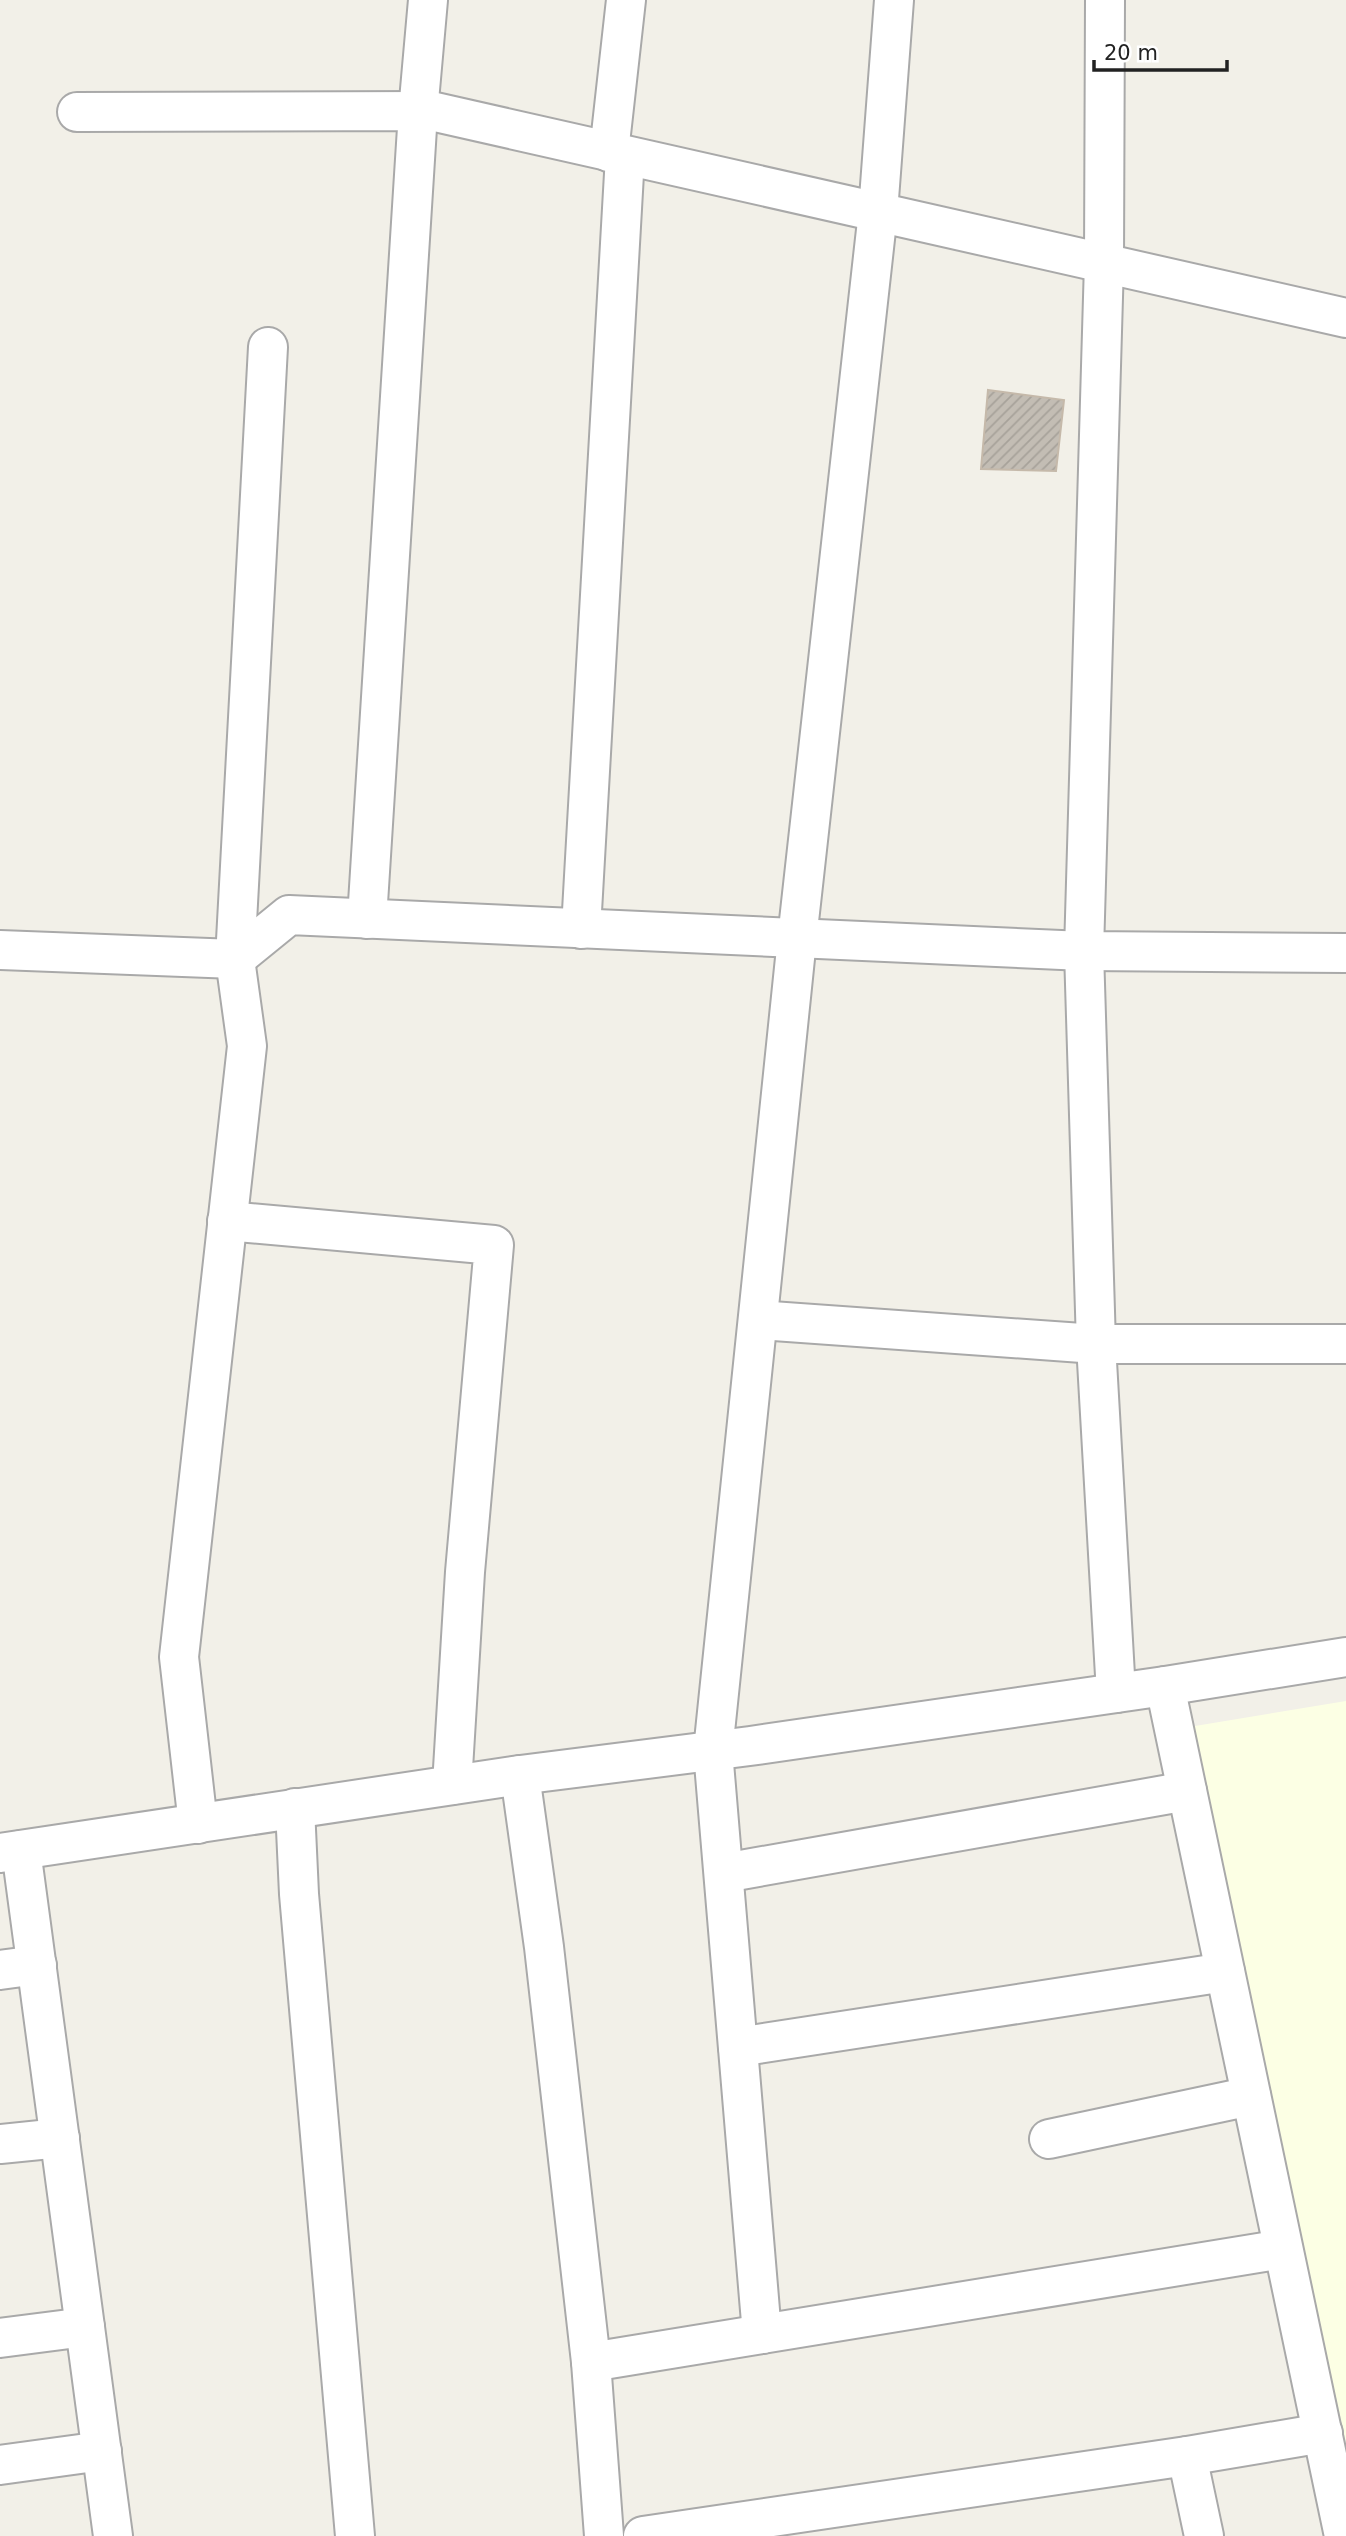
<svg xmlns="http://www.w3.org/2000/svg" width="1346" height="2536" font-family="'DejaVu Sans',sans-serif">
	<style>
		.education { fill: #fcffe4 }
		.building { fill: url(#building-hatch); stroke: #c5b9aa; stroke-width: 2 }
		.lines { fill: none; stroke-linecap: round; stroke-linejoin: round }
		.minor-casing { stroke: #a9a9a9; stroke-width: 42 }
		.minor { stroke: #fff; stroke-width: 38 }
	</style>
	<defs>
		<pattern id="building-hatch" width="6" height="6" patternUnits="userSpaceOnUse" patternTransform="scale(1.75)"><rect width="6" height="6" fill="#c3bdb4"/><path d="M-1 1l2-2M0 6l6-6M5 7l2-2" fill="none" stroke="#a7a29a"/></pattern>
	</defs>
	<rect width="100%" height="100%" fill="#f2f0e8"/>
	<path class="education" d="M1346 1701V2443L1189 1727Z"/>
	<path class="building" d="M988 390 1064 400 1056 471 981 469Z"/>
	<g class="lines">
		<defs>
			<g id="minor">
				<path d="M1105 0 1104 263 1084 951 1096 1344 1116 1693"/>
				<path d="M77 112 431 111 1346 318"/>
				<path d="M609 152 626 0"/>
				<path d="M367 919 418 112 428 0"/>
				<path d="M581 929 625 156"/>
				<path d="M0 950 235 959 289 915 1084 951 1346 953"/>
				<path d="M227 1221 494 1245 465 1572 452 1785"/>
				<path d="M758 1320 1096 1344H1346"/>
				<path d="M1165 1686 1344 2536"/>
				<path d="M520 1775 544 1947 591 2362 604 2536"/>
				<path d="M295 1808 299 1894 355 2536"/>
				<path d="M198 1824 179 1657 247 1046 235 959 268 347"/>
				<path d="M21 1850 113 2536"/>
				<path d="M0 1853 520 1775 750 1746 1165 1686 1346 1657"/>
				<path d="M724 1873 1187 1791"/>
				<path d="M0 1970 37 1965"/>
				<path d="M738 2047 1225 1972"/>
				<path d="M1049 2139 1251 2096"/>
				<path d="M0 2144 60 2138"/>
				<path d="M762 2334 713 1751 797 939 878 212 894 0"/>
				<path d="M0 2338 85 2327"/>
				<path d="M591 2362 1283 2249"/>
				<path d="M1187 2456 1204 2536"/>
				<path d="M0 2465 102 2451"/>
				<path d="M643 2536 1187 2456 1323 2433"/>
			</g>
		</defs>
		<use href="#minor" class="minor-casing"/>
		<use href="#minor" class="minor"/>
	</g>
	<path d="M1094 60v10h133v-10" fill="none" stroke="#222222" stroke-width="3.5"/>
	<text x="1104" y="60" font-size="21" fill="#222222" stroke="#ffffff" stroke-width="5" paint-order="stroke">20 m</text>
</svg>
